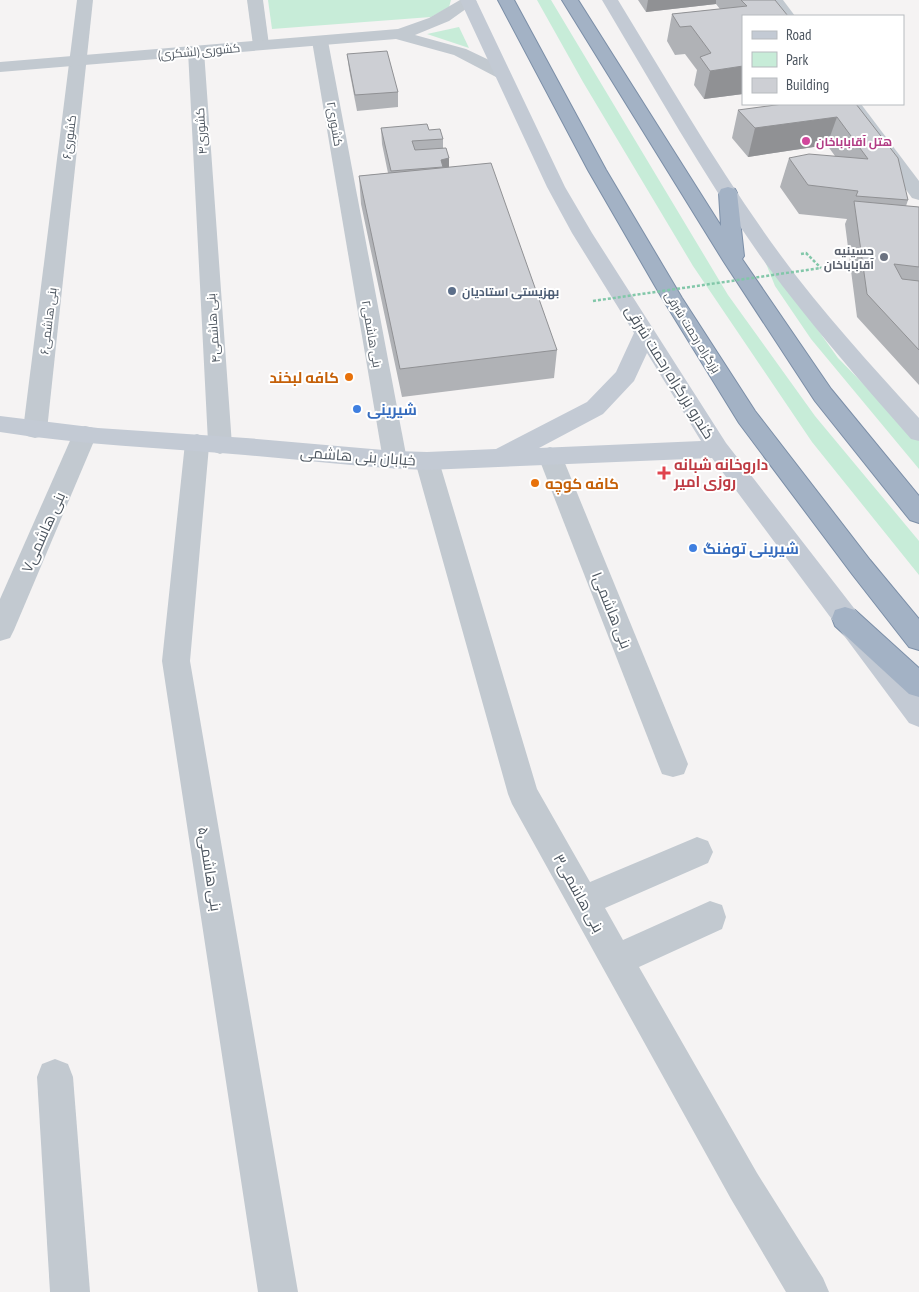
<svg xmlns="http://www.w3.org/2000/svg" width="919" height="1292" font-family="'PT Sans Narrow',Cairo,sans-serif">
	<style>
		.green { fill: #c7ecd8 }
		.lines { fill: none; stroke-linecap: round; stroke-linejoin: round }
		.trunk-casing { stroke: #7b8ea7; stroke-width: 2 }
		.path { stroke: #82c7a9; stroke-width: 2.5; stroke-dasharray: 3 2; stroke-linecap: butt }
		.minor { fill: #c2c9d0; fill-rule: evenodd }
		.tertiary { fill: #c2c9d0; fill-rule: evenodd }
		.secondary { fill: #c3cad4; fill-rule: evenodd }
		.trunk { fill: #a3b2c5; fill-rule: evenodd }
		.path-bridge { stroke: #82c7a9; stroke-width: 2.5; stroke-dasharray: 3 2; stroke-linecap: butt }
		.wall { fill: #b0b2b6 }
		.shaded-wall { fill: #909194 }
		.building { fill: #cdcfd4; stroke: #909194 }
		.hotel-dot { fill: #d1479c; stroke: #fff; stroke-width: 2 }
		.worship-dot { fill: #6b7280; stroke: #fff; stroke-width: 2 }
		.service-dot { fill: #5c6f8a; stroke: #fff; stroke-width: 2 }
		.food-dot { fill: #e8710a; stroke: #fff; stroke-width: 2 }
		.shop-dot { fill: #3f7fe0; stroke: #fff; stroke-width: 2 }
		.health-dot { fill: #e0444e; stroke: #fff; stroke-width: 2 }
		.labels { text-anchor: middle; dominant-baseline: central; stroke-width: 4; stroke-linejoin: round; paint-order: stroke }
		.far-street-label { font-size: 12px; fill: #4c555f; stroke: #fff }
		.far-hotel-label { font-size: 12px; font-weight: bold; fill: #b23c85; stroke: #fff; text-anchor: start }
		.far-worship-label { font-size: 12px; font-weight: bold; fill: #5b616d; stroke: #fff; text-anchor: end }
		.far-service-label { font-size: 12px; font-weight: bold; fill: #4e5e75; stroke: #fff; text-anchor: start }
		.street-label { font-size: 15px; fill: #4c555f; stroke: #fff }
		.food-label { font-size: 15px; font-weight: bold; fill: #c56008; stroke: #fff; text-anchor: end }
		.shop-label { font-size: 15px; font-weight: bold; fill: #366cbe; stroke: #fff; text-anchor: start }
		.health-label { font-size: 15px; font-weight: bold; fill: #be3a42; stroke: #fff; text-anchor: start }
	</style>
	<rect width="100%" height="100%" fill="#f5f3f3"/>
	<g class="green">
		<path d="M268 0H451L449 7 431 17 272 29Z"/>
		<path d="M537 0H551L728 295 815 416 919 541V575L812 442 693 266 583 82Z"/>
		<path d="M459 27 469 48 427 34Z"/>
		<path d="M761 251 838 358 919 441V469L811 339 775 286Z"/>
	</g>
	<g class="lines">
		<defs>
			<g id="trunk">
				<path d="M498 0H514L606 170 682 298 755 411 870 560 919 619V650L909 647 852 574 739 423 662 298 588 170Z"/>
				<path d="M562 0H578L721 226 719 193 721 189 728 187 735 189 737 193 744 256 742 259 831 389 919 496V523L910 520 815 401 724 262Z"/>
				<path d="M845 607 855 610 919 668V697L909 694 835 626 832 618 835 610Z"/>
			</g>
		</defs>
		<use href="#trunk" class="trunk-casing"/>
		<path class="path" d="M801 254 806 253 821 268"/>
		<g class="minor">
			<path d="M77 0H93L47 430 43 436 35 438 27 436 23 430Z"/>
			<path d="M247 0H263L269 45 267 48H255L253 45Z"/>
			<path d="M767 0H783L795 16H779Z"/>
			<path d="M320 36 326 38 328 41 407 460 403 466 395 469 387 466 383 460 312 41 314 38Z"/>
			<path d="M196 46 202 48 204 51 232 445 228 451 220 454 212 451 209 446 190 661 298 1292H258L162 661 185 443 189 437 197 434 205 437 208 442 188 51 190 48Z"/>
			<path d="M844 104H861L919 181V200L912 198Z"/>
			<path d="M85 426 93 428 97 434 14 630 10 638 0 641V599L73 434 77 428Z"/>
			<path d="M550 447 558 450 562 456 688 764 684 774 673 777 662 774 658 764 538 456 542 450Z"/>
			<path d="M427 452 435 455 439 461 537 789 590 882 697 837 708 841 713 852 708 863 605 908 623 940 710 901 722 905 726 917 722 929 639 967 757 1173 823 1278 829 1292H786L731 1199 512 804 508 794 415 461 419 455Z"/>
			<path d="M55 1059 68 1064 73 1077 90 1292H50L37 1077 42 1064Z"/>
		</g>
		<path class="tertiary" d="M460 0 477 1 449 21 415 35 466 49 508 69 510 73 508 77H496L454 55 396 39 0 72V62L398 29 429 18Z"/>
		<g class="secondary">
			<path d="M460 0H476L565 187 592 233 726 443 919 692V727L909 723 712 458 427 470C366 468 306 460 245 455 163 448 82 445 0 432V416L98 428 246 438 395 451 427 452 496 449 587 402 616 372 634 333 572 233 547 187ZM647 353 701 441 539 448 603 414 634 381Z"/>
			<path d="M602 0H618C670 85 720 172 779 253 821 311 871 365 919 418V441L911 439C861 382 811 325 766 264 706 180 655 89 602 0Z"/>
		</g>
		<use href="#trunk" class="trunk"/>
		<path class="path-bridge" d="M593 301 821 268"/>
	</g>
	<g class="wall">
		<path d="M638 0H775L743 16V94L704 99 694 85 697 70 685 54 675 55 667 41 672 14 720 9 716 4 646 12Z"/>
		<path d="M347 54 398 92V107L357 111 349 69Z"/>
		<path d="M856 104 908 200 906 206 919 207V385L857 317 845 224 847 219 799 214 780 187 789 158 835 156 827 145 748 157 732 138 738 110Z"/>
		<path d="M381 128 429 130 443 139V148L449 158V167L557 350 554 378 402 397 361 204 359 176 388 173 382 144Z"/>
	</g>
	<g class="shaded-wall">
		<path d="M648 0H716V4L646 12Z"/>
		<path d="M743 66V94L704 99 710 71Z"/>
		<path d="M837 117 827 145 748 157 755 128Z"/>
		<path d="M449 158V174L441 167V160Z"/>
	</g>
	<g class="building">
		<path d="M741 0H775L788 16H743V66L710 71 700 57 711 53 691 26 680 27 672 14 747 6Z"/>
		<path d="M387 51 398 92 355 95 347 54Z"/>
		<path d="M783 104H856L898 158 908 200 856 196 858 191 808 185 789 158 809 154 868 159 837 117 755 128 738 110Z"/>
		<path d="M427 124 429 130 440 129 443 139 412 141 415 150 446 148 449 158 441 160 443 167 391 171 381 128Z"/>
		<path d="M491 163 557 350 400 369 359 176Z"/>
		<path d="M854 201 919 207V267L894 264 902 279 919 281V350L867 294Z"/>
	</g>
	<circle class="hotel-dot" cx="806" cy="141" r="5"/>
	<circle class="worship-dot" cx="884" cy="257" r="5"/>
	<circle class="service-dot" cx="452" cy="291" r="5"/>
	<g class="food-dot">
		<circle cx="349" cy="377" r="5"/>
		<circle cx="535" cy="483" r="5"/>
	</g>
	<g class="shop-dot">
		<circle cx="357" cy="409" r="5"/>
		<circle cx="693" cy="548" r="5"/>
	</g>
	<path class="health-dot" d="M661.5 465.5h5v5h5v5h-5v5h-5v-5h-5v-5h5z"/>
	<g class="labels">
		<g class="far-street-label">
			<text transform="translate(199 51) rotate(-5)">کشوری (لشکری)</text>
			<text transform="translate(335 124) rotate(80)">کشوری۲</text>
			<text transform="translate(201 131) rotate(-94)">کشوری۴</text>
			<text transform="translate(69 137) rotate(-83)">کشوری۶</text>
			<text transform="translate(48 321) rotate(-83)">۶بنی هاشمی</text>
			<text transform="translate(213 328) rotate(-94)">۴بنی هاشمی</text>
			<text transform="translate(693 332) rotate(58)">بزرگراه رحمت شرقی</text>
			<text transform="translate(372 334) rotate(80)">۲بنی هاشمی</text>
		</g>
		<g class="far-hotel-label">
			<text x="816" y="141">هتل آقاباباخان</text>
		</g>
		<g class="far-worship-label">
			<text x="874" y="250">حسینیه<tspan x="874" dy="14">آقاباباخان</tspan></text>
		</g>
		<g class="far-service-label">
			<text x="462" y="291">بهزیستی استادیان</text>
		</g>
		<g class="street-label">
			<text transform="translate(670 372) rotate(58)">کندرو بزرگراه رحمت شرقی</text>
			<text transform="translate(358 456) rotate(4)">خیابان بنی هاشمی</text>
			<text transform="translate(43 532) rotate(-66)">بنی هاشمی۷</text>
			<text transform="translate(612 610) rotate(68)">بنی هاشمی۱</text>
			<text transform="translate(210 869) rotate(81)">بنی هاشمی۵</text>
			<text transform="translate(579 893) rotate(61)">بنی هاشمی۳</text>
		</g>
		<g class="food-label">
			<text x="339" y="377">کافه لبخند</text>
			<text x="545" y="483" text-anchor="start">کافه کوچه</text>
		</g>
		<g class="shop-label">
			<text x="367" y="409">شیرینی</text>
			<text x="703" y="548">شیرینی توفنگ</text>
		</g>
		<g class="health-label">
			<text x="674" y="464">داروخانه شبانه<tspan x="674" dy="17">روزی امیر</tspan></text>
		</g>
	</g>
	<rect x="742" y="15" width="162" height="90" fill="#ffffff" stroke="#b7bbbf"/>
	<rect x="752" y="31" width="25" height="8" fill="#c3cad4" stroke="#b7bbbf"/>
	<text x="786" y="40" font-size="15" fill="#4c555f">Road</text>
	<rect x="752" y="52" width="25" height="15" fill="#c7ecd8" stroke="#b7bbbf"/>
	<text x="786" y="65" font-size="15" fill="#4c555f">Park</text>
	<rect x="752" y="78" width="25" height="15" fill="#cdcfd4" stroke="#b7bbbf"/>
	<text x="786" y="90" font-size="15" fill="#4c555f">Building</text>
</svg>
